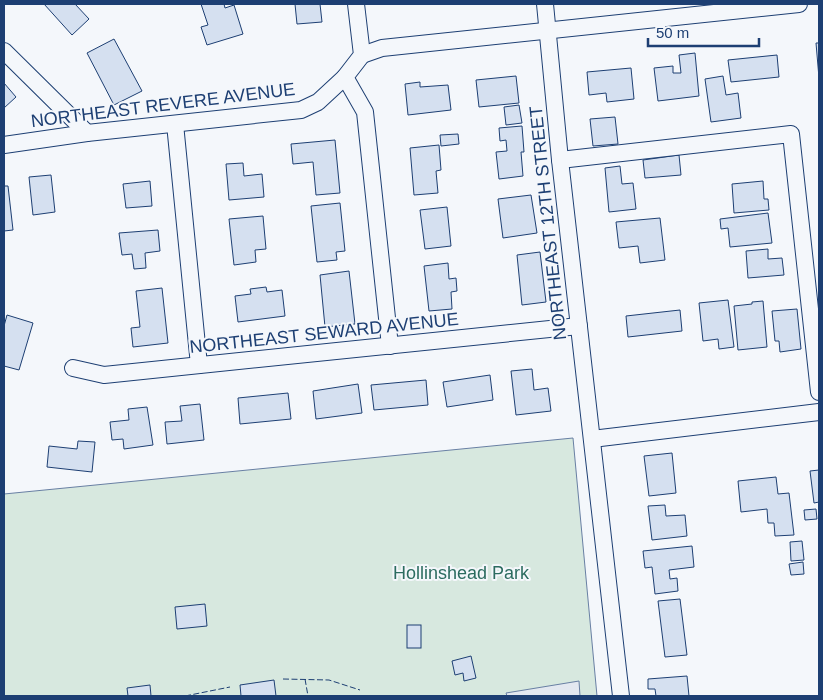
<svg xmlns="http://www.w3.org/2000/svg" width="823" height="700" font-family="Arial,sans-serif">
	<style>
		.green { fill: #d7e8df; stroke: #687fa3 }
		.parking { fill: #e3e8f0; stroke: #687fa3 }
		.building { fill: #d5e0f0; stroke: #1d3f73 }
		.lines { fill: none; stroke-linecap: round; stroke-linejoin: round }
		.minor-casing { stroke: #1d3f73; stroke-width: 18 }
		.minor { stroke: #f4f7fb; stroke-width: 16 }
		.fence { stroke: #1d3f73; stroke-width: 1; stroke-dasharray: 6 2.5; stroke-linecap: butt }
		.labels { text-anchor: middle; dominant-baseline: central; stroke-width: 4; stroke-linejoin: round; paint-order: stroke }
		.street-label { font-size: 18px; fill: #1d3f73; stroke: #f4f7fb }
		.park-label { font-size: 18px; fill: #2c6c60; stroke: #f4f7fb }
	</style>
	<rect width="100%" height="100%" fill="#f4f7fb"/>
	<path class="green" d="M573 438 597 696H4V494Z"/>
	<path class="parking" d="M579 681 580 696H507L506 693Z"/>
	<g class="building">
		<path d="M44 4H75L89 19 72 35Z"/>
		<path d="M201 4H224L225 8 234 5 243 34 207 45 201 27 208 25Z"/>
		<path d="M295 4H320L322 22 297 24Z"/>
		<path d="M114 39 142 91 114 105 87 53Z"/>
		<path d="M816 43H819V78Z"/>
		<path d="M695 53 699 96 658 101 654 68 673 66V73H681L679 55Z"/>
		<path d="M777 55 779 77 731 82 728 60Z"/>
		<path d="M631 68 634 99 607 102 606 93 589 95 587 72Z"/>
		<path d="M516 76 519 103 479 107 476 80Z"/>
		<path d="M723 76 726 95 738 93 741 118 711 122 705 79Z"/>
		<path d="M420 82V87L448 85 451 110 408 115 405 84Z"/>
		<path d="M4 83 16 97 4 108Z"/>
		<path d="M519 105 522 123 506 125 504 107Z"/>
		<path d="M615 117 618 144 593 146 590 119Z"/>
		<path d="M522 126 524 152H521L523 176 499 179 496 152 507 151 506 140 500 141 499 128Z"/>
		<path d="M458 134 459 144 441 146 440 135Z"/>
		<path d="M335 140 340 193 316 195 313 162 293 164 291 144Z"/>
		<path d="M439 145 441 170 436 171 438 193 414 195 410 148Z"/>
		<path d="M679 155 681 175 645 178 643 160Z"/>
		<path d="M243 163 244 176 262 174 264 197 229 200 226 164Z"/>
		<path d="M620 166 622 184 633 183 636 209 609 212 605 168Z"/>
		<path d="M51 175 55 212 33 215 29 177Z"/>
		<path d="M150 181 152 206 126 208 123 184Z"/>
		<path d="M763 181 764 199H768L769 210 734 213 732 184Z"/>
		<path d="M4 186H8L13 230 4 231Z"/>
		<path d="M531 195 537 233 503 238 498 199Z"/>
		<path d="M340 203 345 251 336 252 337 260 317 262 311 206Z"/>
		<path d="M447 207 451 246 425 249 420 210Z"/>
		<path d="M768 213 772 243 730 247 728 228 721 229 720 219Z"/>
		<path d="M263 216 266 249 255 250 256 262 234 265 229 219Z"/>
		<path d="M660 218 665 260 640 263 638 246 619 248 616 222Z"/>
		<path d="M158 230 160 251 145 253 146 268 134 269 132 254 122 255 119 233Z"/>
		<path d="M768 249V259L782 258 784 275 748 278 746 251Z"/>
		<path d="M540 252 546 302 522 305 517 255Z"/>
		<path d="M448 263 449 279 456 278 457 291 451 292 452 309 429 311 424 266Z"/>
		<path d="M349 271 355 324 325 327 320 275Z"/>
		<path d="M266 287 267 292 282 290 285 316 238 322 235 296 251 294 250 289Z"/>
		<path d="M162 288 168 343 133 347 131 328 140 327 136 291Z"/>
		<path d="M728 300 734 347 719 349 718 339 703 341 699 303Z"/>
		<path d="M763 301 767 347 738 350 734 306 752 304V302Z"/>
		<path d="M797 309 801 349 780 352 779 341H775L772 311Z"/>
		<path d="M680 310 682 331 628 337 626 316Z"/>
		<path d="M7 315 33 323 19 370 4 366V326Z"/>
		<path d="M532 369 534 390 548 388 551 411 516 415 511 371Z"/>
		<path d="M490 375 493 400 447 407 443 382Z"/>
		<path d="M426 380 428 405 374 410 371 385Z"/>
		<path d="M358 384 362 413 316 419 313 391Z"/>
		<path d="M288 393 291 419 240 424 238 398Z"/>
		<path d="M200 404 204 440 167 444 165 422 182 421 180 406Z"/>
		<path d="M147 407 153 445 124 449 123 439 112 440 110 422 129 420 128 409Z"/>
		<path d="M78 441 95 442 92 472 47 467 49 446 77 449Z"/>
		<path d="M672 453 676 493 649 496 644 456Z"/>
		<path d="M819 470V502L814 503 810 471Z"/>
		<path d="M776 477 778 494 789 493 794 535 775 536 774 523H768L767 509 741 512 738 481Z"/>
		<path d="M665 505 666 516 685 515 687 536 652 540 648 506Z"/>
		<path d="M816 509 817 519 805 520 804 510Z"/>
		<path d="M802 541 804 560 791 561 790 542Z"/>
		<path d="M692 546 694 567 669 570 670 579 677 578 678 591 655 594 652 567 645 568 643 551Z"/>
		<path d="M803 562 804 574 791 575 789 564Z"/>
		<path d="M680 599 687 655 665 657 658 601Z"/>
		<path d="M205 604 207 626 177 629 175 607Z"/>
		<rect x="407" y="625" width="14" height="23"/>
		<path d="M471 656 476 678 464 681 463 673 455 675 452 661Z"/>
		<path d="M687 676 689 696H656L655 689H648V679Z"/>
		<path d="M274 680 276 696H241L240 685Z"/>
		<path d="M150 685 151 696H128L127 688Z"/>
	</g>
	<g class="lines">
		<defs>
			<g id="minor">
				<path d="M356 4 362 55 345 77 365 112 390 346"/>
				<path d="M545 4 560 160 621 696"/>
				<path d="M4 51 87 133"/>
				<path d="M362 55 382 48 799 4"/>
				<path d="M175 124 199 365"/>
				<path d="M4 145 87 133 301 110 318 102 345 77"/>
				<path d="M560 160 791 134 819 392"/>
				<path d="M73 368 104 375 579 326"/>
				<path d="M592 439 819 412"/>
			</g>
		</defs>
		<use href="#minor" class="minor-casing"/>
		<use href="#minor" class="minor"/>
		<g class="fence">
			<path d="M283 679 329 680 360 690"/>
			<path d="M305 679 308 696"/>
			<path d="M185 696 230 687"/>
		</g>
	</g>
	<g class="labels">
		<g class="street-label">
			<text transform="translate(163 105) rotate(-7)">NORTHEAST REVERE AVENUE</text>
			<text transform="translate(548 223) rotate(-96)">NORTHEAST 12TH STREET</text>
			<text transform="translate(324 333) rotate(-6)">NORTHEAST SEWARD AVENUE</text>
		</g>
		<g class="park-label">
			<text x="461" y="573">Hollinshead Park</text>
		</g>
	</g>
	<rect width="823" height="700" fill="none" stroke="#1d3f73" stroke-width="10"/>
	<path d="M648 38v8h111v-8" fill="none" stroke="#1d3f73" stroke-width="2.5"/>
	<text x="656" y="38" font-size="15" fill="#1d3f73" stroke="#f4f7fb" stroke-width="4" paint-order="stroke">50 m</text>
</svg>
